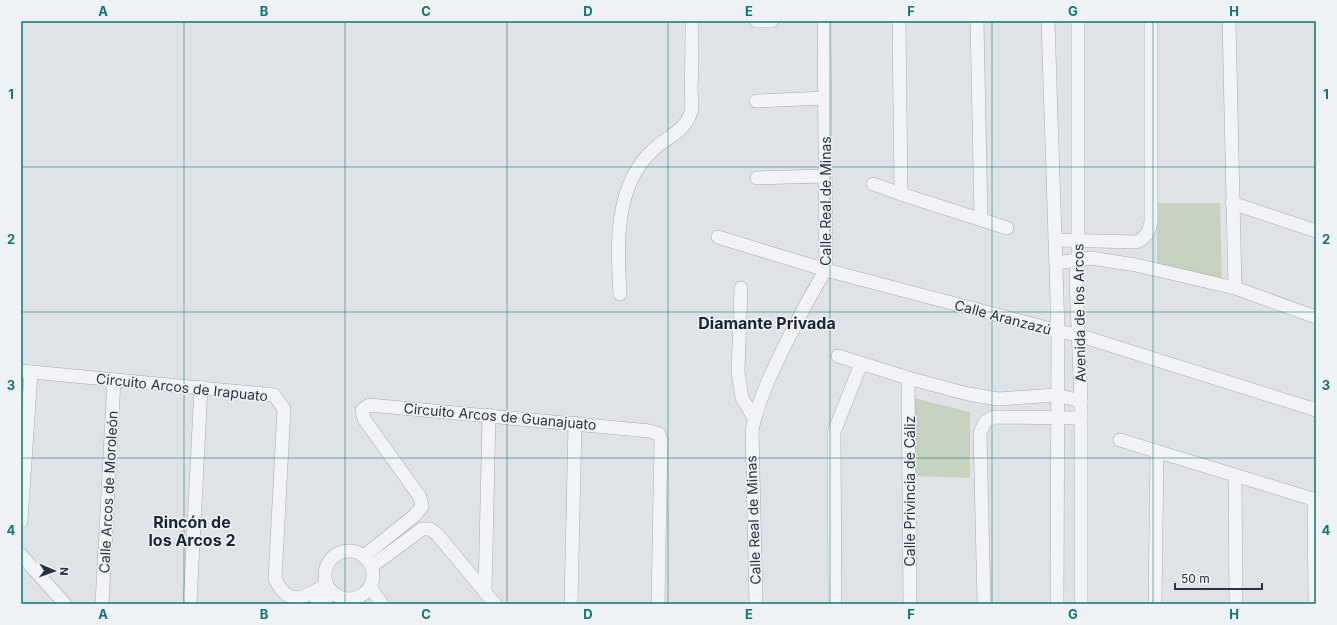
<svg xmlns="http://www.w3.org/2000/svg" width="1337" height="625" font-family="Inter,sans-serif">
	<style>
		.green { fill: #c6d1c0 }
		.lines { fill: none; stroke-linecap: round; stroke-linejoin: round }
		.street-casing { stroke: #a5aab1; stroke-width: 14 }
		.street { stroke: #f1f3f6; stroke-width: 13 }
		.grid { fill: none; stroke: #0f766e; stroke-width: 1; stroke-opacity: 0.55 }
		.labels { text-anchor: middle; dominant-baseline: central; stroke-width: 3; stroke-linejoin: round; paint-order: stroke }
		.street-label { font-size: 14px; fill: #29323d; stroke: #eef2f5 }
		.quarter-label { font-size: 16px; font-weight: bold; fill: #1b232e; stroke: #eef2f5 }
		.neatline { fill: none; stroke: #0f766e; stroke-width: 1.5 }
		.grid-label { font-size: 13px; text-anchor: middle; font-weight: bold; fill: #0f766e }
	</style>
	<rect width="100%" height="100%" fill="#dfe3e7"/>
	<g class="green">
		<path d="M1157 203H1220L1222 283 1157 265Z"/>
		<path d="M914 398 970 412V478L914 476Z"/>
	</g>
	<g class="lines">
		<defs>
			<g id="street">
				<path d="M756 21H772"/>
				<path d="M899 21 901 194"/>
				<path d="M977 21 981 219"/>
				<path d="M1048 21 1058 331 1057 604"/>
				<path d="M1078 21V260L1076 279 1081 401V604"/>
				<path d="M1229 21 1235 288"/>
				<path d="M756 101 825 98"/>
				<path d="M757 178 825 176"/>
				<path d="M873 184 901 194 1007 228"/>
				<path d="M1232 203 1316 231"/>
				<path d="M718 237 826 270 1058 331 1078 335 1316 410"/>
				<path d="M1055 240 1136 242C1146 238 1149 232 1151 222V21"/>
				<path d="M1056 263 1091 258 1136 265 1235 288 1316 317"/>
				<path d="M741 288 738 372 742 398 754 418"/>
				<path d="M620 294C617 245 614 186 653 150 666 137 685 132 691 112 693 105 691 95 691 88 692 66 692 43 692 21"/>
				<path d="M838 356 908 378 968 394 998 399 1056 395 1081 401"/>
				<path d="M21 371 274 395 284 409 275 579C289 608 303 598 326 585"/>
				<path d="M908 378 910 604"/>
				<path d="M1120 440 1316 500"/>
				<path d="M1235 476 1236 604"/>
				<path d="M1314 499 1315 604"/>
				<path d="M21 521 31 372"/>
				<circle cx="349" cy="575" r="24"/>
				<path d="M21 555 65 604"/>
				<path d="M364 556 414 516 422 507 420 497 364 419 362 410 369 405 650 431 659 434 661 440 658 604"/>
				<path d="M372 566 422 529H430L437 534 495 604"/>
				<path d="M370 587 382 604"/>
				<path d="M485 592 489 415"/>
				<path d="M102 604 114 380"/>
				<path d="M190 604 201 387"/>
				<path d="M316 604 332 594"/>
				<path d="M571 604 575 423"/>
				<path d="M756 604 752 430C759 397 774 367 789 337 801 314 812 291 826 270L824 21"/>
				<path d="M835 604 834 432 861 364"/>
				<path d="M984 604 980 433 985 422 994 417 1081 418"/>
				<path d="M1155 604 1157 452"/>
			</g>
		</defs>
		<use href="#street" class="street-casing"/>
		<use href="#street" class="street"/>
	</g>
	<path class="grid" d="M184 21V604M345 21V604M507 21V604M668 21V604M830 21V604M992 21V604M1153 21V604M21 167H1316M21 312H1316M21 458H1316"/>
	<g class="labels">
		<g class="street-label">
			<text transform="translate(825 201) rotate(-90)">Calle Real de Minas</text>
			<text transform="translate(1079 313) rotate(-91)">Avenida de los Arcos</text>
			<text transform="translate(1003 317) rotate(15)">Calle Aranzazú</text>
			<text transform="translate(182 387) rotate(6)">Circuito Arcos de Irapuato</text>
			<text transform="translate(500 416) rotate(5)">Circuito Arcos de Guanajuato</text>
			<text transform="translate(909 491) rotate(-90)">Calle Privincia de Cáliz</text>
			<text transform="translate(108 492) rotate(-87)">Calle Arcos de Moroleón</text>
			<text transform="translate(753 520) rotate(-92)">Calle Real de Minas</text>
		</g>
		<g class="quarter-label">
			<text x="767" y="323">Diamante Privada</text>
			<text x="192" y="522">Rincón de<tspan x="192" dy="18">los Arcos 2</tspan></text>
		</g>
	</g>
	<rect width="1337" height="625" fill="none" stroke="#eef2f5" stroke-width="44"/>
	<g transform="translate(54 571) rotate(92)" stroke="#eef2f5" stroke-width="3" paint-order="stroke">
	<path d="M0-3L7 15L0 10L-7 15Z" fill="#29323d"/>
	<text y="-6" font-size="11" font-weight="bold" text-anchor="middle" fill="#29323d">N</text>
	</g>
	<path d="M1175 583v6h87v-6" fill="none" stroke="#29323d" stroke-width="2"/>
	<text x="1181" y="583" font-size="12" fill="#29323d" stroke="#eef2f5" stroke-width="3" paint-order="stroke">50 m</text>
	<rect x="22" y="22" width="1293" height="581" class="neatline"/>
	<g class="grid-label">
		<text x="103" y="16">A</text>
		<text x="264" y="16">B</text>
		<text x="426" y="16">C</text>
		<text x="588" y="16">D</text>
		<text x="749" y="16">E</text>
		<text x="911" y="16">F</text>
		<text x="1073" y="16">G</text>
		<text x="1234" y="16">H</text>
		<text x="11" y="99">1</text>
		<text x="1326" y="99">1</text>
		<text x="11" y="244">2</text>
		<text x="1326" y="244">2</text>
		<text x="11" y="390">3</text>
		<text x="1326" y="390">3</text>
		<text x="11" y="535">4</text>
		<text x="1326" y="535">4</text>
		<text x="103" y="619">A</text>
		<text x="264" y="619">B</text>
		<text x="426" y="619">C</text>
		<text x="588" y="619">D</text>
		<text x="749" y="619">E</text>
		<text x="911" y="619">F</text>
		<text x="1073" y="619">G</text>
		<text x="1234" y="619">H</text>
	</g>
</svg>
